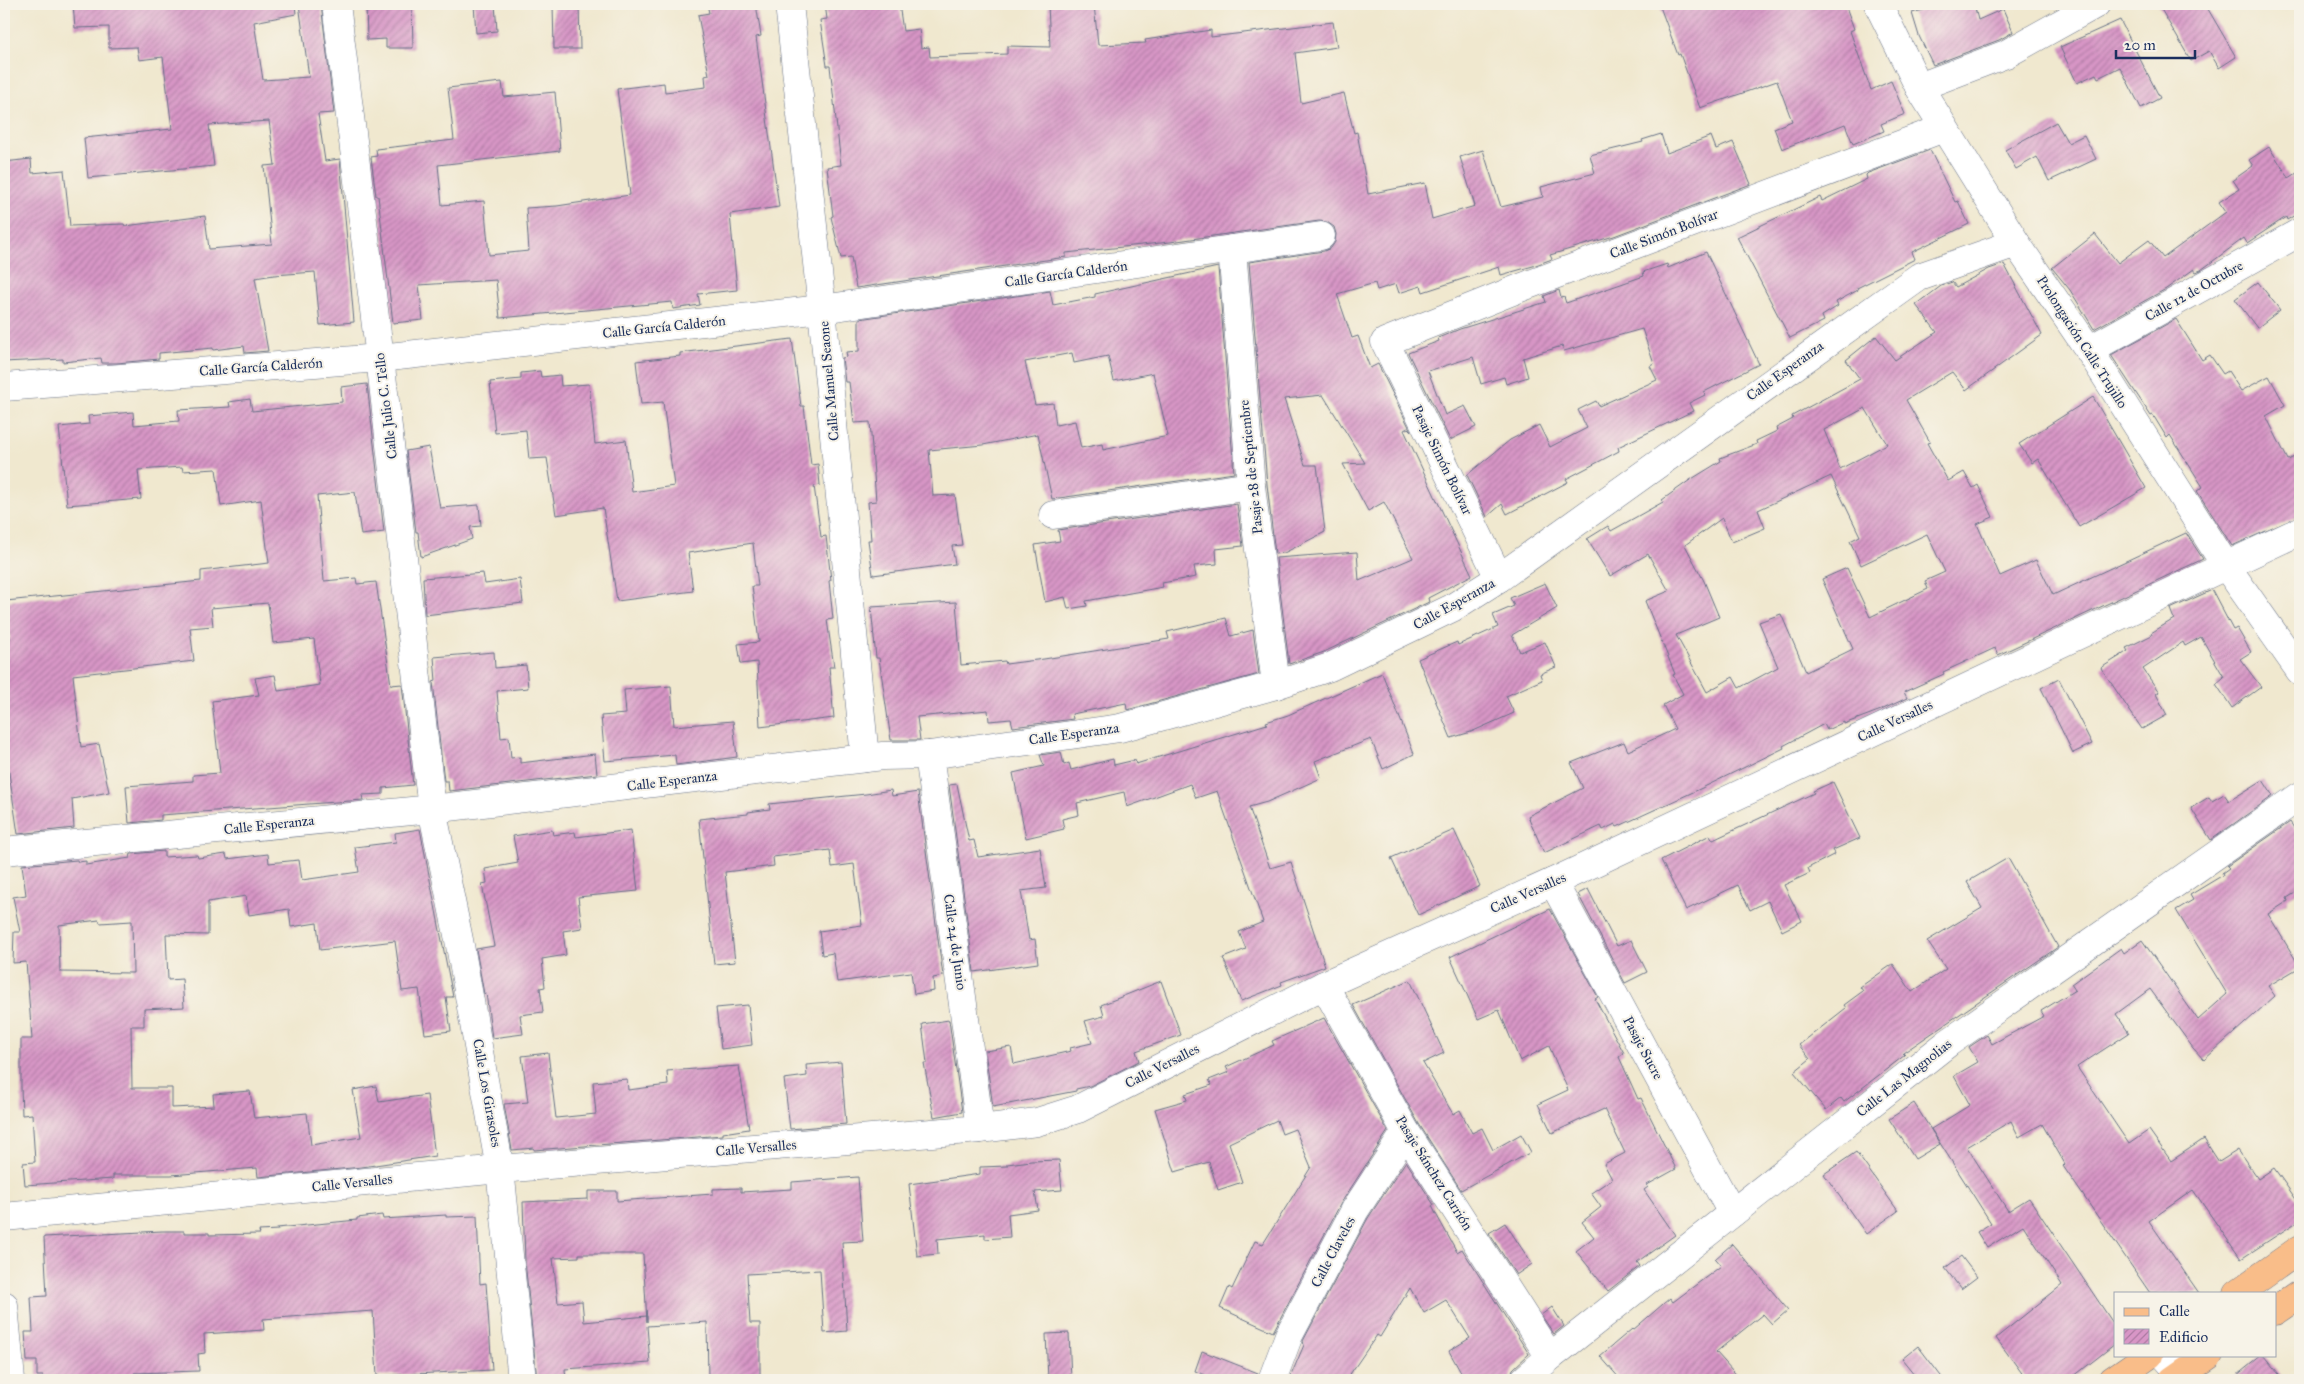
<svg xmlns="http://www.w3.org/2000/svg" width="2304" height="1384" font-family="'IM FELL Great Primer',serif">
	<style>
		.building { fill: url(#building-hatch); fill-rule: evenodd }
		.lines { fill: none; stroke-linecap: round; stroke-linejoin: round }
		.minor-casing { stroke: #667086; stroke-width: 29 }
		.major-casing { stroke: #667086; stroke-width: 29 }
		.minor { stroke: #fff; stroke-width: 28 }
		.major { stroke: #f9bd89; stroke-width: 28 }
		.labels { text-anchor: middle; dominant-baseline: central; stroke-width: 4; stroke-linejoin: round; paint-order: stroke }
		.street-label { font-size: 14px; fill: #1b2f5e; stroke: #f7f3e8 }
	</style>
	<defs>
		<pattern id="building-hatch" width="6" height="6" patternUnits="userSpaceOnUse" patternTransform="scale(1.25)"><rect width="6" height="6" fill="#d896c6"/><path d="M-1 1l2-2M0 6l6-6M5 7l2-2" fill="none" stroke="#ae7ba4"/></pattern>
	</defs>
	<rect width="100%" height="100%" fill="#f7f3e8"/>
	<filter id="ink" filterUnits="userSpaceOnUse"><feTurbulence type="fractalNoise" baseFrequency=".02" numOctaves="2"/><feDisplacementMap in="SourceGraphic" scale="10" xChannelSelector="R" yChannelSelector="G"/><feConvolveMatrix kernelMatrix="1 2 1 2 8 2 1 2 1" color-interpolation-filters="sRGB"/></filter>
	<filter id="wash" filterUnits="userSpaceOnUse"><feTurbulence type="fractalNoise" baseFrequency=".0096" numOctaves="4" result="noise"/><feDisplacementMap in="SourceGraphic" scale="20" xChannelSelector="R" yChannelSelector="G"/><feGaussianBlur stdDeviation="1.12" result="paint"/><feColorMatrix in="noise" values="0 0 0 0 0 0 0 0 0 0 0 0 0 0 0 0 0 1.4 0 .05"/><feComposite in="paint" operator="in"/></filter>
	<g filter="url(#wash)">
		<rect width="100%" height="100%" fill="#f0e8cf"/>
		<g id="blocks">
			<g class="building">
				<path d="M73 4H295L296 14 254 22 263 80 309 77 299 4H321L334 113 318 114 325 161 340 159 354 322 320 325 315 272 274 275 255 278 268 351 245 353 244 346 213 350V348L159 353V359L117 363H102L101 358 63 362V359L4 362V162L31 159 32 173 64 170 70 226 124 224 125 226 205 216 209 249 272 244 264 166 275 165 269 121 209 125 214 166 88 178 84 138 172 129 163 57 139 60 137 47 109 48V27L75 28Z"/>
				<path d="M366 4H412L413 48H386V39L367 40Z"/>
				<path d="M474 4H495L497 31 476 33Z"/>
				<path d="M553 4H579L580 49H554Z"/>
				<path d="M707 4H756L761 36 756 37 779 207 730 214 737 290 698 294 700 305 673 309 672 302 500 318 496 280 419 285 423 320 393 323 378 196H376L371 157 377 156 376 149 454 140 448 88 502 82 504 97 555 92 560 151 438 165 442 205 484 201 489 255 529 251 526 208 557 206 630 195 617 89 664 83 665 92 706 87 705 76 709 75 698 15 709 13Z"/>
				<path d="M825 4H899L903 31 919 29 921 48 929 47 930 57 1007 54V46L1050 47 1048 4H1094L1098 45 1146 43 1145 40 1211 30V37L1333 22 1337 47 1295 53 1301 103 1344 93 1354 133 1357 132 1368 194 1425 183 1432 219 1475 206 1460 157 1483 150 1501 207 1543 197 1541 187 1595 173 1590 155 1643 142 1642 140 1661 134 1667 153 1711 136 1716 149 1733 142 1751 184 1614 236 1550 255 1552 259 1533 266 1501 275 1499 267 1423 292 1421 286 1399 293 1396 284 1377 290 1375 283 1337 294 1352 338 1358 336 1370 368 1378 364 1411 431 1408 428 1404 430 1472 575 1428 598 1429 602 1324 652 1289 664 1276 558 1357 552 1359 581 1413 558 1384 502 1368 511 1343 464 1365 463 1323 395 1284 399 1305 465H1317L1325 532 1284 553 1275 554 1267 484 1249 262 1324 251 1331 248 1335 242 1336 234 1334 227 1327 222 1319 221 1170 242 1066 253V257L856 288 851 257 841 258 831 217 833 216 827 167 841 165 830 66H827L820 20 827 19Z"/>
				<path d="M1659 4H1845L1854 29 1850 31 1871 90 1891 81 1905 114 1881 124 1884 131 1853 144 1845 124 1782 149 1774 128 1792 121 1777 81 1700 108 1680 54 1678 55Z"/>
				<path d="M1945 4H1974L1978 20 2003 9 2013 32 1999 40 1933 65 1919 36 1912 13Z"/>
				<path d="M2158 4H2205L2236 57 2219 68 2209 51 2191 61Z"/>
				<path d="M2120 20 2160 98 2141 108 2120 67 2098 78 2096 74 2077 83 2060 47Z"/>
				<path d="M2056 122 2068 143 2084 135 2096 159 2049 181 2037 157 2016 169 2005 150Z"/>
				<path d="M2269 147 2289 178 2300 171V212L2287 220 2286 217 2247 243 2244 238 2201 270 2196 272 2194 269 2166 289 2094 329 2070 290 2052 268 2095 234 2118 263 2149 240 2163 258 2226 212 2219 202 2239 189 2233 180 2253 166 2249 160Z"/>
				<path d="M1930 150 1955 202 1958 201 1969 224 1912 252 1915 259 1857 288 1858 290 1836 302 1838 306 1822 316 1824 321 1790 338 1737 237 1820 197 1822 201 1867 179 1866 175 1868 173Z"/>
				<path d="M1706 252 1759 364 1704 392 1705 395 1689 403 1693 411 1618 447 1619 451 1566 479 1568 482 1507 514 1502 504 1487 517 1467 475 1510 440 1539 425 1550 447 1587 428 1578 410 1596 401 1599 406 1657 380 1650 366 1654 364 1642 329 1564 351 1562 346 1523 358 1528 377 1506 384 1504 377 1481 384 1473 357 1428 371 1445 415 1465 406 1476 427 1450 440 1408 353 1439 341 1438 338 1460 329 1546 302 1544 296 1559 290 1561 298 1564 297 1566 303 1644 276 1643 272 1667 264 1668 268Z"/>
				<path d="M2004 264 2042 335 1966 390 1952 372 1906 400 1930 442 1927 443 1948 481 1964 472 1973 488 1978 485 1993 517 1977 524 2000 576 2036 560 2053 595 2186 533 2203 559 1998 655 1995 648 1943 672 1944 674 1904 692 1907 698 1881 710 1844 724V722L1827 730 1824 724 1783 746 1784 748 1702 788 1617 827 1615 824 1603 830 1601 826 1544 853 1528 816 1583 788 1571 763 1624 742 1628 751 1675 729 1663 705 1683 694 1673 675 1675 674 1645 601 1669 591 1648 554 1610 576 1587 539 1608 526 1611 531 1663 502 1662 500 1690 480 1721 461 1720 458 1757 444 1756 441 1777 431 1776 428 1793 419 1792 416 1860 379 1846 360 1876 336 1895 360 1937 332 1916 305 1941 286 1952 282 1956 287 1989 269ZM1865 408 1887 444 1840 469 1824 430ZM1831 476 1860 536 1850 541 1861 565 1927 534 1945 572 1925 581 1928 589 1870 617 1847 568 1822 579 1853 649 1806 672 1781 614 1759 622 1778 667 1739 688 1733 677 1707 692 1676 635 1719 617 1704 581 1685 545 1722 518 1732 542 1765 528 1758 510Z"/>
				<path d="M1218 267 1234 473 1052 499 1038 434 983 445 929 450 933 496 955 495 962 545 952 546 955 564 873 575 868 540H871L868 502 876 501 870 422 854 423 849 382H845L842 358 847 357 846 352 859 351V319L1050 291 1053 305 1095 297V294ZM1072 353 1074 363 1108 356 1114 381 1153 373 1168 436 1103 450 1102 444 1081 448 1075 421 1056 425 1053 403 1035 405 1025 362Z"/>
				<path d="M2258 282 2280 310 2257 328 2235 299Z"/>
				<path d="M2176 319 2202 360 2210 355 2223 374 2228 371 2241 391 2269 376 2285 405 2266 416 2288 460 2300 454V516L2232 546 2197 491 2203 487 2170 435 2167 438 2153 415 2151 416 2111 355Z"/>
				<path d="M792 339 801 406H804L811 465 818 464 820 485 814 486 821 537 826 536 831 580 829 581 833 619 827 620 834 667H829L834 718 760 727 757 662 741 664 738 644 759 642 752 586H758L753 543 688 553 693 591 617 601 603 508 556 515 547 458 529 459 526 430 495 433 490 382 521 379V373L540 371 541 377 560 375 561 386 589 384 595 444 626 440 632 492 674 486 663 402 641 404 636 361 680 356V353Z"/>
				<path d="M367 384 384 532 361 535 355 492 317 496 324 581 356 578 357 584 376 582 391 685 402 684 413 785 383 788V794L362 795 363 800 161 815V820L129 823 126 786 193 781V775L220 773 212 701 259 695 255 678 275 675 278 691 320 685 314 639 273 643 268 603 211 608 213 626 190 628 194 661 73 675 81 747 99 744 109 792 72 799 74 828 18 834 4 739V640L10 639 6 601 201 581V571L269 563 261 500 221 506 216 469 183 471 182 467 138 470 141 499 67 505 59 427 89 424 88 416 133 412 134 425 179 421 178 410 230 407 229 402 250 399 252 411 342 402 341 387Z"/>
				<path d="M2093 397 2146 488 2079 527 2038 459 2032 463 2019 444Z"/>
				<path d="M429 447 440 508 479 505 481 526 470 527 472 539 421 557 418 532H416L406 451Z"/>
				<path d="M1237 504 1243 546 1216 549 1217 564 1194 566 1196 577 1162 583 1163 587 1086 601 1087 606 1068 609 1065 597 1045 602 1035 545 1060 541 1058 530Z"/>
				<path d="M483 573 485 584 520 579 523 603 425 615 423 578Z"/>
				<path d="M1545 583 1557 608 1512 635 1520 652 1545 642 1556 667 1540 674 1542 680 1506 696 1514 713 1471 732 1451 738 1418 659 1457 642 1458 645 1498 627 1493 615 1514 606 1510 598Z"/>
				<path d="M2212 590 2233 630 2237 628 2251 652 2240 659 2261 687 2232 708 2216 684 2224 677 2201 637 2185 646 2183 642 2143 669 2159 692 2156 694 2167 715 2142 729 2101 668 2128 651 2126 648 2152 635 2151 633 2174 619 2170 609Z"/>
				<path d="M956 602 961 665 1005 661 1006 664 1044 659 1169 639 1167 632 1226 618 1231 636 1253 630 1259 674 1127 710 1126 703 1072 714 1073 719 1013 727 1011 719 989 721 988 710 917 717 920 740H891L879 658H876L871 607Z"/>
				<path d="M494 652 495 668 526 665 528 688 497 691 501 738 509 737 511 758 520 757V763L595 754 597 774 449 791 448 781H444L433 682 436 681 434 657Z"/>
				<path d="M1382 673 1414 754 1383 769 1371 739 1315 761 1321 778 1267 802 1249 807 1270 868 1291 862 1325 966 1281 982 1282 985 1241 1001 1223 958 1246 949 1239 932 1263 922 1217 791 1196 798 1190 784 1127 807 1124 792 1077 803 1079 815 1062 819 1064 829 1026 838 1013 773 1044 766 1040 755 1061 752 1064 765 1069 763 1071 770 1113 759 1114 765 1135 760 1136 764 1267 724 1266 722 1288 715Z"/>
				<path d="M2059 679 2092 744 2073 753 2041 688Z"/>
				<path d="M671 686 674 726 733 721 737 757 676 765 675 755 605 761 601 716 626 714 624 690Z"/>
				<path d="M2263 780 2273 796 2211 840 2191 808 2209 797 2212 801 2224 794 2229 801Z"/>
				<path d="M1833 782 1860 838 1833 850 1835 854 1808 868 1810 873 1784 885 1802 921 1782 931 1768 901 1750 910 1738 885 1686 910 1661 860 1710 835 1713 840 1814 793 1813 791Z"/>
				<path d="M957 784 969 841 974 840 978 857 1040 848 1046 888 1021 891 1029 940 1035 939 1038 963 974 972 949 785Z"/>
				<path d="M891 790 892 796 918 792 943 976 933 978 934 991 914 994 911 972 837 982 833 953 822 955 819 931 862 925 854 864 832 867 830 850 773 857 774 866 725 872 735 962 714 964 699 819 748 814V812L770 809 769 804 866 794Z"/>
				<path d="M2290 822 2300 837V890L2287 898 2288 901 2268 914 2300 967 2268 986 2275 996 2204 1060 2193 1048 2150 989 2116 1014 2129 1033 2077 1067 2129 1144 2149 1130 2171 1161 2204 1139 2219 1162 2238 1150 2258 1179 2274 1168 2300 1205V1220L2241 1259 2193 1190 2149 1221 2199 1293H2150L2063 1166 2065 1164 2042 1124 2019 1137 2011 1121 1967 1147 2008 1211 2029 1198 2115 1326V1344L2069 1380H2027L1996 1338 2062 1285 2023 1225 1987 1248 1977 1232 1991 1223 1931 1129 1970 1105 1954 1076 1978 1062 1969 1047 1987 1035 1992 1044 2044 1016 2041 1011 2075 990 2071 984 2121 948 2124 953 2142 940 2198 1020 2227 994 2176 910 2193 900 2190 895 2223 875 2222 873 2229 868 2227 866Z"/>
				<path d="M420 829 453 997H446L451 1031 425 1034 419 989 402 991 395 941 320 950 317 923 291 927 289 909 249 915 246 896 208 902V935L166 934 168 980 182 979 184 1007 144 1009V1026H131L132 1088H172V1108L214 1106 213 1094 250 1091 254 1118 307 1113 311 1145 361 1137 353 1090 376 1086 379 1102 427 1095 435 1156 362 1167 258 1177 257 1168 171 1175H113V1179L25 1185 23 1163 35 1162 32 1114 22 1115 21 1087V1039H32L26 962 13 963 14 932H20L13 897 26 895 22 865 77 860 78 862 86 861V865L130 858 131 854 164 851V857L197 855 198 858 226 854 227 859 268 854 269 863 299 860 302 880 359 872 355 847 396 842 395 833ZM99 920 100 923 132 921 133 973 60 972 59 925Z"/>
				<path d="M552 830 553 835 575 832 576 837 631 830 638 891 578 897 582 928 563 931 566 955 542 959 545 987 540 988 543 1012 520 1015 523 1034 492 1038 486 993 484 994 476 949 494 946 482 884 487 883 485 869 518 863 513 836Z"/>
				<path d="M1454 830 1480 886 1418 915 1391 858Z"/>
				<path d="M2008 858 2058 947 1903 1053 1905 1055 1844 1102 1841 1098 1826 1110 1794 1072 1810 1059 1799 1045 1846 1008 1844 1005 1863 991 1860 987 1893 964 1912 992 1946 969 1927 941 1982 908 1967 882Z"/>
				<path d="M1588 889 1617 946 1631 940 1647 972 1625 983 1578 894Z"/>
				<path d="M1550 909 1598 997 1595 999 1624 1053 1619 1057 1638 1099 1641 1098 1676 1169 1647 1185 1648 1187 1644 1190 1675 1235 1637 1262 1640 1266 1608 1291 1576 1251 1594 1237 1582 1222 1601 1207 1591 1193 1612 1179 1604 1164 1625 1153 1604 1109 1552 1133 1538 1104 1568 1090 1549 1046 1520 1061 1499 1010 1478 1019 1450 957Z"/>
				<path d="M1410 980 1444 1053 1423 1063 1453 1114 1460 1110 1472 1133 1482 1128 1493 1150 1521 1134 1531 1152 1461 1190 1419 1124 1353 1005Z"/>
				<path d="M1161 981 1181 1035 1136 1051 1139 1061 1090 1086 1076 1089V1091L993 1107 985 1051 1011 1047 1014 1064 1071 1051 1070 1048 1092 1043 1085 1021 1104 1016 1101 1005Z"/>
				<path d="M748 1005 752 1045 721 1049 716 1008Z"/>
				<path d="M1324 1018 1388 1131 1341 1203 1273 1332 1220 1308 1229 1287 1232 1289 1255 1241 1263 1244 1311 1167 1295 1129 1282 1134 1277 1120 1229 1143 1242 1182 1218 1190 1209 1162 1175 1172 1155 1109 1187 1100 1185 1094 1212 1085 1209 1080 1229 1072 1226 1067 1274 1045 1272 1041Z"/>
				<path d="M949 1020 962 1112 934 1117 924 1063H927L922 1024Z"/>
				<path d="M548 1053 556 1118 596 1114 593 1082 627 1079 628 1090 668 1085 667 1071 739 1066 749 1129 723 1133V1135L534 1150V1148L512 1150 504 1104 528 1102 522 1056Z"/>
				<path d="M841 1062 846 1124 790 1129 784 1079 807 1076 806 1065Z"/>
				<path d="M1914 1103 1940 1144 1915 1159 1889 1119Z"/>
				<path d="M1856 1152 1898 1211 1866 1234 1824 1174Z"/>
				<path d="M1059 1160 1062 1190 1035 1192 1038 1210 1008 1214 1010 1237 985 1239V1234L937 1239 938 1254 917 1256 909 1184 980 1174V1167L1007 1166V1164L1031 1161Z"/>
				<path d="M1406 1161 1434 1205 1432 1206 1436 1214 1457 1252 1462 1249 1529 1354 1513 1369 1509 1380H1465L1449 1351 1470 1338 1446 1300 1424 1313 1410 1288 1380 1337 1377 1335 1346 1380H1289L1304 1345 1303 1341 1368 1218Z"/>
				<path d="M858 1177 863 1241 842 1242 847 1331 824 1333 820 1270 747 1274 750 1323H760V1378H708L707 1322 647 1326 650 1363 565 1369 566 1380H537L525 1261 523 1202 588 1199V1191H617V1201L713 1194V1189L741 1188V1192L792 1189V1182ZM579 1254H643L647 1322V1316L584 1322 582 1301 558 1303 553 1258 579 1257Z"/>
				<path d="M382 1215 383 1219 446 1215V1217L477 1216 480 1284 486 1283 492 1370 377 1376 373 1311 263 1319 264 1330 204 1334 205 1353 198 1354 199 1371 134 1373V1380H44L43 1376H37V1361H27L25 1332H33L31 1297 47 1296 44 1237 162 1231H184V1233H209V1235L260 1234 259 1231 278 1230 277 1228 357 1220V1218Z"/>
				<path d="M1505 1223 1532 1264 1516 1275 1489 1233Z"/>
				<path d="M1732 1244 1788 1310 1772 1324 1763 1314 1716 1352 1741 1380H1621L1600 1356 1632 1329 1633 1330 1670 1298 1673 1302 1721 1266 1715 1259Z"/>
				<path d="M1961 1256 1977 1277 1961 1289 1945 1268Z"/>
				<path d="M1552 1307 1564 1326 1554 1334 1541 1315Z"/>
				<path d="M1069 1333 1071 1380H1048L1046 1334Z"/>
				<path d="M1918 1346 1944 1380H1919L1902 1359Z"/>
				<path d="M1202 1351 1258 1373 1257 1380H1204L1205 1375 1195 1371Z"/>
				<path d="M2263 1355 2284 1380H2231L2262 1355Z"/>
			</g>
		</g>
	</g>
	<g filter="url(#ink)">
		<use href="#blocks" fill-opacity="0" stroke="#667086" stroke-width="1"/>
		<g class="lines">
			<defs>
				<g id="minor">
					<path d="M336 4 380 358 432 809 459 940 500 1169 522 1380"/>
					<path d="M789 4 822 309 865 758"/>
					<path d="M1878 4 1919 87 2016 243 2089 350 2226 566 2300 671"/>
					<path d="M1919 87 2006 54 2096 4"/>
					<path d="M1232 249 1251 486 1276 685"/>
					<path d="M2089 350 2300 232"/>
					<path d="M4 387 380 358 822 309 1321 236"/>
					<path d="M1053 515 1251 486"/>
					<path d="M1499 578 1385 342 1520 288 1944 128"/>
					<path d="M929 755 980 1129"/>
					<path d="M4 851 432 809 883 756 929 755 1120 728 1276 685 1330 667 1452 608 1499 578 1919 277 2016 243"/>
					<path d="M1553 882 1732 1213"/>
					<path d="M1324 985 1406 1132 1550 1357"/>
					<path d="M4 1217 500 1169 980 1129 1037 1122 1078 1109 1324 985 1553 882 2300 531"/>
					<path d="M4 1305 11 1380"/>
					<path d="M2164 1355 2186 1380"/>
					<path d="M1272 1380 1289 1335 1355 1210 1406 1132"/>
					<path d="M1524 1380 1550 1357 1948 1043 2300 796"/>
				</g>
				<g id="major">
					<path d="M2238 1293 2300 1249"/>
					<path d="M2275 1311 2300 1294"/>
					<path d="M2113 1380 2149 1355"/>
					<path d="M2173 1380 2209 1355"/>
				</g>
			</defs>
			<use href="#minor" class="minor-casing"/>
			<use href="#major" class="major-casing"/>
			<use href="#minor" class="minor"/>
			<use href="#major" class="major"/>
		</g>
	</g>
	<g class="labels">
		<g class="street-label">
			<text transform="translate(1664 234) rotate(-21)">Calle Simón Bolívar</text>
			<text transform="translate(1066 274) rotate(-8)">Calle García Calderón</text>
			<text transform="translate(2194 291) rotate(-29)">Calle 12 de Octubre</text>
			<text transform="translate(664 327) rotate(-6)">Calle García Calderón</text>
			<text transform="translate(2082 342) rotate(57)">Prolongación Calle Trujillo</text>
			<text transform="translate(261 367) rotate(-4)">Calle García Calderón</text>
			<text transform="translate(1785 371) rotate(-36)">Calle Esperanza</text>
			<text transform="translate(829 381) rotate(-95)">Calle Manuel Seaone</text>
			<text transform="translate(386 406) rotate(-97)">Calle Julio C. Tello</text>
			<text transform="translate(1442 460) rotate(64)">Pasaje Simón Bolívar</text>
			<text transform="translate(1251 467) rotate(-96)">Pasaje 28 de Septiembre</text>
			<text transform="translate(1454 604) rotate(-29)">Calle Esperanza</text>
			<text transform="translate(1895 721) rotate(-25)">Calle Versalles</text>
			<text transform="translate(1074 734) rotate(-8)">Calle Esperanza</text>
			<text transform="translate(672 781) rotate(-7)">Calle Esperanza</text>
			<text transform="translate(269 825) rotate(-6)">Calle Esperanza</text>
			<text transform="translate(1528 893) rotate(-24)">Calle Versalles</text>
			<text transform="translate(955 942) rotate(82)">Calle 24 de Junio</text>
			<text transform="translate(1643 1048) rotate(62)">Pasaje Sucre</text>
			<text transform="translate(1162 1066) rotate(-27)">Calle Versalles</text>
			<text transform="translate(1904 1078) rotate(-38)">Calle Las Magnolias</text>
			<text transform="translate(487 1093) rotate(80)">Calle Los Girasoles</text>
			<text transform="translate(756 1148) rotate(-5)">Calle Versalles</text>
			<text transform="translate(1434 1173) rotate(58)">Pasaje Sánchez Carrión</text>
			<text transform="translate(352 1183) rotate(-6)">Calle Versalles</text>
			<text transform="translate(1333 1252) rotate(-62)">Calle Claveles</text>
		</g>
	</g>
	<rect width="2304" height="1384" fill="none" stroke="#f7f3e8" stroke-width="20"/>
	<rect x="2114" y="1292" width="162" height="65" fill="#f7f3e8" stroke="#9fa5b1"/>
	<rect x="2124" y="1308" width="25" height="8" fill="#f9bd89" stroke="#9fa5b1"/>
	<text x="2159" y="1316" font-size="15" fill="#1b2f5e">Calle</text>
	<rect x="2124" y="1329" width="25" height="15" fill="url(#building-hatch)" stroke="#9fa5b1"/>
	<text x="2159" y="1342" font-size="15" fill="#1b2f5e">Edificio</text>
	<path d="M2116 50v8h79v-8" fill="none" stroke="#1b2f5e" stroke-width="2.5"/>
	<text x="2124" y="50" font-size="15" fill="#1b2f5e" stroke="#f7f3e8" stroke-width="4" paint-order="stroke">20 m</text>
</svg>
